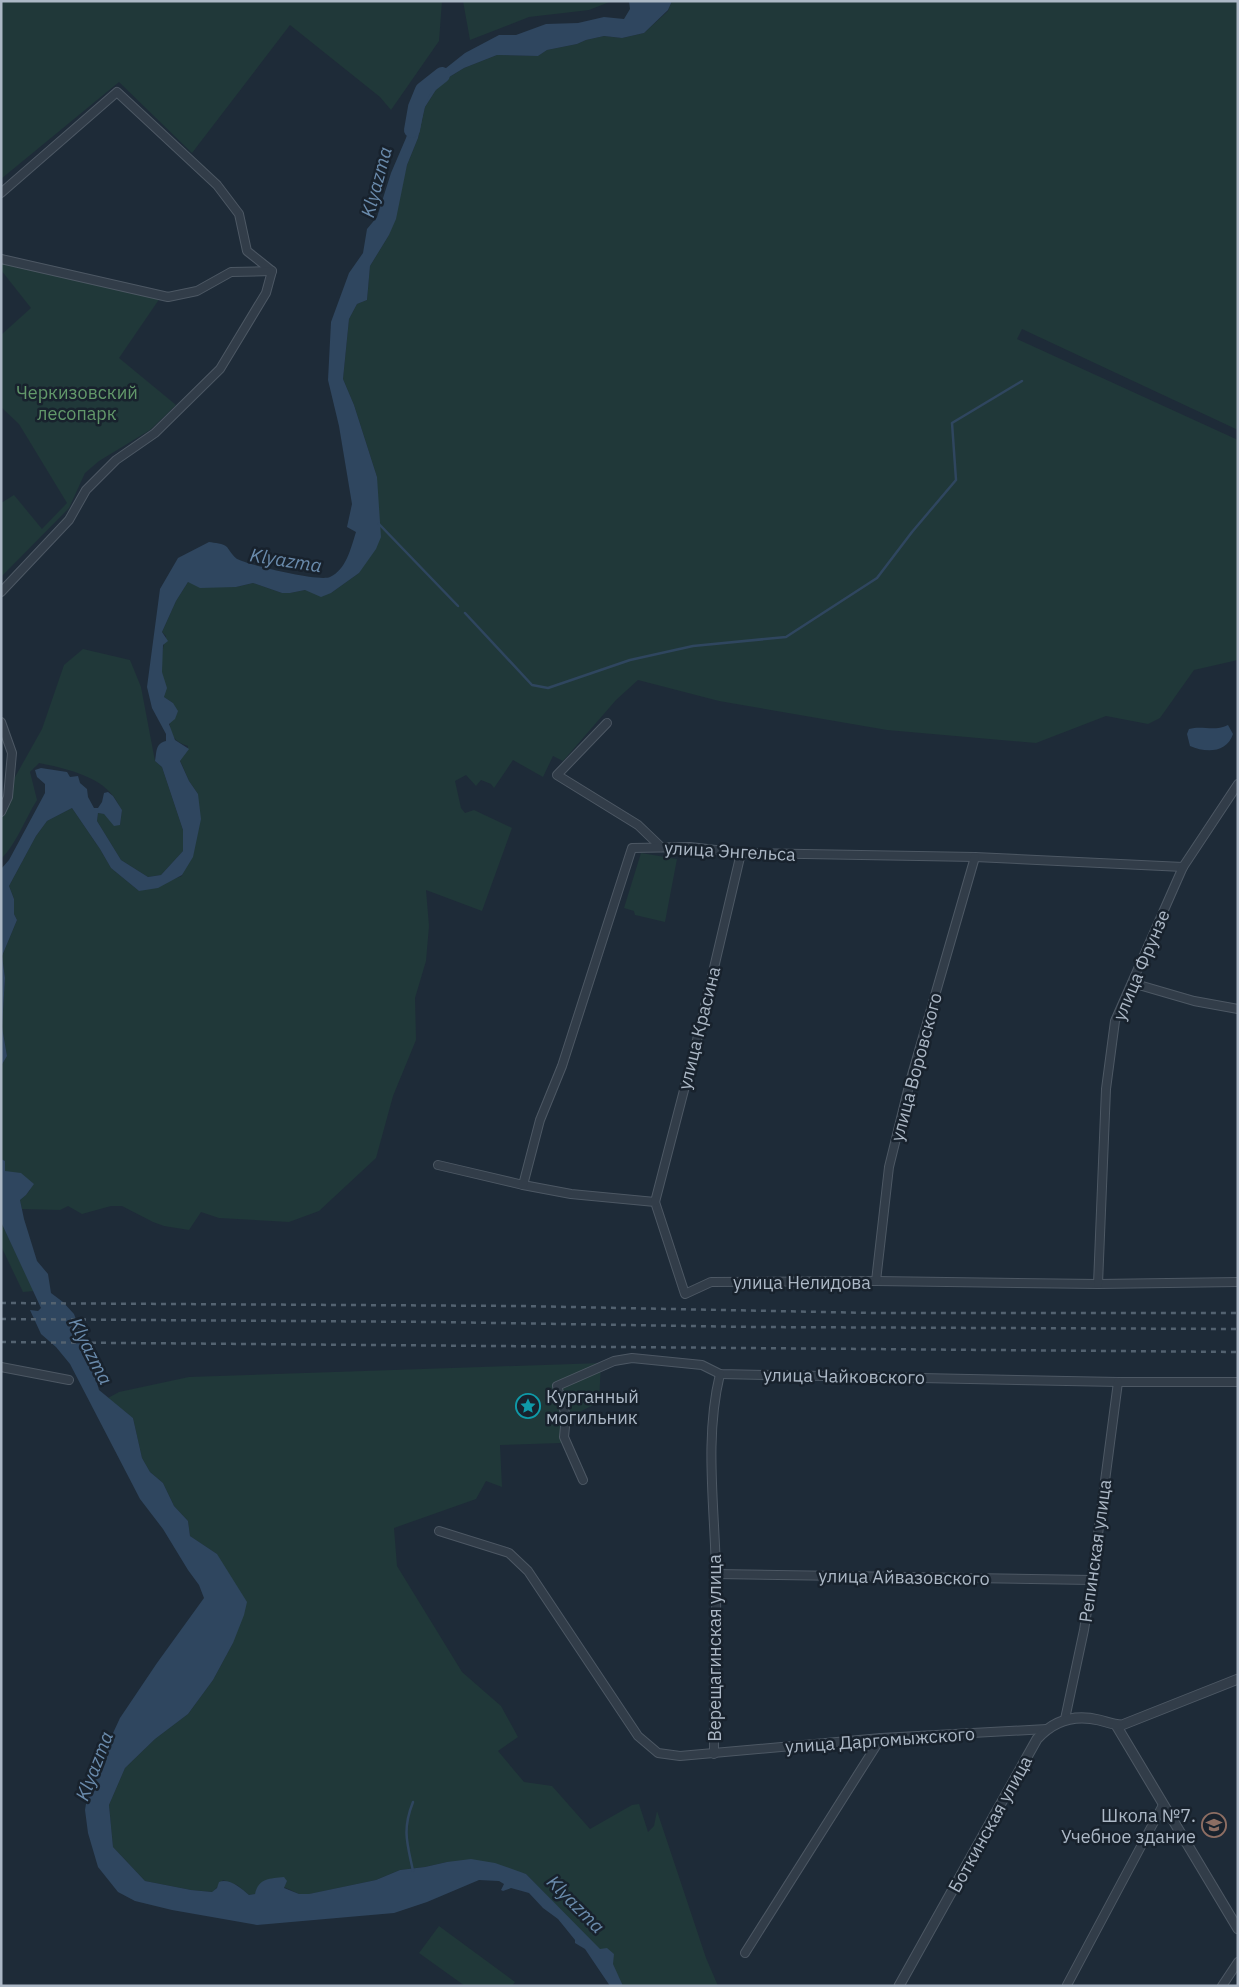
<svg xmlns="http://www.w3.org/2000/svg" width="1239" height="1987" font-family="'IBM Plex Sans',sans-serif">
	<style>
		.green { fill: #203839 }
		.water { fill: #2f465f }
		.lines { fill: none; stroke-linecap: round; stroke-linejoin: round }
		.stream { stroke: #2f465f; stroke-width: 2.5 }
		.river { stroke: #2f465f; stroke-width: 16 }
		.minor-casing { stroke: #4d5864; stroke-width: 10 }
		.tertiary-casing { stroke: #4d5864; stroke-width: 11 }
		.minor { stroke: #323d49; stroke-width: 8 }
		.tertiary { stroke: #323d49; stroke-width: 9 }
		.rail { stroke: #536270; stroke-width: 2.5; stroke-dasharray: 5 5; stroke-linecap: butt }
		.labels { text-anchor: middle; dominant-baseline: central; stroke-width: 5; stroke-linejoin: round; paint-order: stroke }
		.park-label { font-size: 18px; fill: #62986a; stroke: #18222d }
		.street-label { font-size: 18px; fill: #acb8c6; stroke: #18222d }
		.poi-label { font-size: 18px; fill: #acb8c6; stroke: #18222d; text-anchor: start }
		.water-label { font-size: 19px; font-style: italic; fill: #6a8bac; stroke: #18222d }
	</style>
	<rect width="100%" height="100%" fill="#1e2b38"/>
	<g class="green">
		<path d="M1 1H442L439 41 391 110 380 97 290 25 192 153 119 82 1 179Z"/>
		<path d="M463 1H612L589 10 529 17 470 40Z"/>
		<path d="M672 1H1238V430L1022 329 1017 339 1238 440V660L1194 670 1160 718 1148 724 1106 716 1036 743 887 730 719 701 638 680 616 700 563 761 553 756 543 777 513 760 494 788 491 784 481 780 476 786 466 775 455 781 461 808 465 813 474 810 512 828 482 911 426 890 429 926 426 961 415 998 416 1040 393 1096 376 1158 319 1211 289 1222 219 1218 201 1212 189 1230 164 1226 153 1222 122 1206H111L82 1214 68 1206 60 1210 22 1209 20 1200 26 1195 30 1190 5 1171V1161L1 1159V1066L7 1056 2 1027 5 978 2 956 17 920 14 914V899L9 886 36 836 47 821 72 808 100 849 111 868 139 891 182 876 198 794 189 781 180 760 187 751 188 746C165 740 169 722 173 703L164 697C167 687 164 683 162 673 160 662 163 647 166 636L162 632 176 601 188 582 236 587 253 583 282 593H290L305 590 331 593 359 573 377 477 354 405 343 379 349 319 357 304 367 300 370 266 389 235 407 165 418 138 425 107 441 82 464 68 497 55 538 56 547 50 577 44 586 40 604 36 622 38 644 33 668 11Z"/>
		<path d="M1 256 160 298 119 358 176 405 150 430 99 461 85 473 69 508 1 577V503L14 495 42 529 67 503 19 424 1 407V335L31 308 1 270Z"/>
		<path d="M83 649 130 660 141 687 155 761 162 767 183 830V851L161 875 148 877 121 860 97 821 98 813 104 814 120 825 122 810C119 806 117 801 114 797 98 775 63 768 39 763L30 772 37 800C25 819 17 843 1 859V802L42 729 64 665Z"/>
		<path d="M641 853 677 859 665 922 635 915 634 911 624 908Z"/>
		<path d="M1 1222 34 1291 23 1292 1 1246Z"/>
		<path d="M601 1363 599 1402 564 1420 561 1443 500 1445 502 1487 486 1481 476 1499 394 1528 397 1566 462 1672 501 1706 518 1737 498 1751 524 1782 552 1786 590 1829 632 1805 639 1804 648 1832 654 1826 657 1811 706 1958 718 1986H623L612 1964 526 1874 447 1862 425 1867 400 1870 376 1880 310 1894H299L284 1887 287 1881 256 1894 249 1895 237 1885 223 1880 213 1892 191 1890 145 1881 113 1847 109 1805 125 1768 155 1739 188 1714 213 1680 233 1643 217 1554 190 1536 188 1521 174 1506 163 1483 150 1472 142 1458 133 1418 108 1398 119 1392 189 1377Z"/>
		<path d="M439 1926 515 1982 512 1986H465L419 1953Z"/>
	</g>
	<g class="water">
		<path d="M629 1H672L668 10 644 33 622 38 604 36 586 40 577 44 547 50 538 56 497 55 464 68 441 82 425 107 418 138 407 165 396 219 389 235 370 266 367 300 357 304 349 319 343 379 354 405 377 477 381 537 376 549 359 573 331 593 321 597 305 590 290 593H282L253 583 236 587 200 588 188 582 176 601 162 632 168 641 163 645 162 672 167 688 164 697 173 703 178 711 175 719 169 724 175 740 189 749 180 761 189 781 198 794 201 819 193 857 182 875 158 888 139 891 111 868 100 849 72 808 47 821 36 836 9 886 14 899V914L17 920 2 956 5 978 2 1027 7 1056 1 1066V869L9 860 45 793V784L37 777 35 770 41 768 67 772 70 777 78 776 80 783 87 789 88 797 94 808H98L102 802 104 793 108 792 113 796 122 810 120 825 114 826 104 814 98 813 97 821 121 860 148 877 161 875 183 851V830L162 767 155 761C157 751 155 744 166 741V734L152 708 147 687 160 589 178 558 209 542C215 543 223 543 227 547 230 551 233 556 237 559 249 565 319 582 330 577 346 570 351 548 356 532L347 527 352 504 339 426 328 380 331 322 349 273 363 253 367 229 377 217 391 173 406 138 420 96 436 76 465 53 499 35H516L546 24 578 23 604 17 624 19 630 9Z"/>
		<path d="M1228 725 1233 734C1227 753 1206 753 1190 746L1187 734 1189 729C1203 725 1213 732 1228 725Z"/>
		<path d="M1 1159 5 1161V1171L21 1173 34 1184 26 1195 20 1200 24 1219 37 1261 48 1274 51 1293 63 1302 74 1314 89 1354 99 1390 133 1418 142 1458 150 1472 163 1483 174 1506 188 1521 190 1536 217 1554 247 1602 244 1615 233 1643 213 1680 188 1714 155 1739 125 1768 109 1805 113 1847 145 1881 191 1890 212 1892 217 1888 219 1882C229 1878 241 1888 249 1895L255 1894C259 1877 270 1879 284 1877L287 1881 284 1888 299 1894H309L376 1880 400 1870 425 1867 447 1862 471 1859 495 1863 526 1874 600 1949 607 1948 614 1954 613 1964 623 1986H610L585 1949 575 1943V1940L558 1919 543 1908 529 1893 511 1888 503 1891 501 1890 504 1884 499 1881 479 1880 427 1902 394 1913 257 1925 172 1910 135 1901 118 1892 98 1867 88 1833 85 1810 89 1785 120 1718 157 1663 204 1598 199 1585 188 1570 163 1529 140 1499 70 1364 56 1347 41 1334 30 1310 38 1311 41 1308 1 1222Z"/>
	</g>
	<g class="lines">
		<g class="stream">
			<path d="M379 524 458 606"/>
			<path d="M465 613 532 685 548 688 630 660 693 646 786 637 877 578 912 532 956 480 952 423 1022 381"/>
			<path d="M413 1802C402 1830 407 1842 413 1871"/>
		</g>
		<path class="river" d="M412 130 416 107 423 90 442 75"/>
		<defs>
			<g id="minor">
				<path d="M1 193 117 92 217 185 239 214 247 251 272 271 266 293 220 369 155 433 116 460 86 490 69 520 1 592"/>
				<path d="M1 259 168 297 197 291 231 272 272 271"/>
				<path d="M1 722 12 753 8 797 1 812"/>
				<path d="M607 723 557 775 638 825 661 847"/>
				<path d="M1132 983 1194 1001 1238 1009"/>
				<path d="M438 1165 523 1185 571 1194 655 1202 685 1294 711 1282 876 1281 1098 1284 1238 1282"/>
				<path d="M523 1185 540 1120 562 1066 632 848 690 847 741 853 975 857 1183 867"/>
				<path d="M655 1202 697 1040 741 853"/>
				<path d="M876 1281 889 1167 910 1082 975 857"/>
				<path d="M1098 1284 1106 1089 1115 1021 1183 867 1238 784"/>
				<path d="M1 1367 69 1380"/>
				<path d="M583 1480 564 1437 566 1416 557 1386 614 1361 632 1358 702 1365 720 1374 1118 1382H1238"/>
				<path d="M439 1531 509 1553 528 1571 638 1736 658 1753 680 1756 881 1738 1047 1729"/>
				<path d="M716 1574 1092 1580"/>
				<path d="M1065 1719 1084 1630 1092 1580 1118 1382"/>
				<path d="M714 1754C714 1694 717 1634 716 1575 715 1508 704 1440 720 1374"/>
				<path d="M745 1953 881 1738"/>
				<path d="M1067 1985 1163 1805"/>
				<path d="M1222 1986 1238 1962"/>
			</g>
			<g id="tertiary">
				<path d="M1116 1725 1238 1929"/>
				<path d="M899 1986 1037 1739C1054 1720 1074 1714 1099 1720 1107 1722 1114 1725 1122 1725L1238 1679"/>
			</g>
		</defs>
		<use href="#minor" class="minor-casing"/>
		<use href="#tertiary" class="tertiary-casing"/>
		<use href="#minor" class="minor"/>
		<use href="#tertiary" class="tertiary"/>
		<g class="rail">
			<path d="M1 1303 520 1306 874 1313H1238"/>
			<path d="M1 1319 435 1322 754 1327 1238 1329"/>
			<path d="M1 1342 1238 1352"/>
		</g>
	</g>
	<defs>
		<symbol id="sight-ring" viewBox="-11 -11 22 22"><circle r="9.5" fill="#18222d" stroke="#0f9aa8" stroke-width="1.5"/><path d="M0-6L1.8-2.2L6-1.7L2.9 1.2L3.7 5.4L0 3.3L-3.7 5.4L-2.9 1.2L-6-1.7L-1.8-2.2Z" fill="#0f9aa8"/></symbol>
		<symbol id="school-ring" viewBox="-11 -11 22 22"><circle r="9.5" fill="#18222d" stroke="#8d6e63" stroke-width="1.5"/><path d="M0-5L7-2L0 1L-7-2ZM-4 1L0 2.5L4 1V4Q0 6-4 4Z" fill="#8d6e63"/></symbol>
	</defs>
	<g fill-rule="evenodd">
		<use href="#sight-ring" x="514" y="1392" width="28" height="28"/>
		<use href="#school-ring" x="1200" y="1811" width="28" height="28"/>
	</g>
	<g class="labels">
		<g class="park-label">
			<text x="77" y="392">Черкизовский<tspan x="77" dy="21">лесопарк</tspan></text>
		</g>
		<g class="street-label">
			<text transform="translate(730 851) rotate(3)">улица Энгельса</text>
			<text transform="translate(1141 965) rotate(-67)">улица Фрунзе</text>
			<text transform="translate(699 1028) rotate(-76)">улица Красина</text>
			<text transform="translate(916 1067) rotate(-75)">улица Воровского</text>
			<text x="802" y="1282">улица Нелидова</text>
			<text transform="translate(844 1376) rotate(1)">улица Чайковского</text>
			<text transform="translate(1095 1551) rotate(-82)">Репинская улица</text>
			<text transform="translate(904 1577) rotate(1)">улица Айвазовского</text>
			<text transform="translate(714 1648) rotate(-90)">Верещагинская улица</text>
			<text transform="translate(880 1740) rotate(-4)">улица Даргомыжского</text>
			<text transform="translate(990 1824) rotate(-61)">Боткинская улица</text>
		</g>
		<g class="poi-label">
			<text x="546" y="1396">Курганный<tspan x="546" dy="21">могильник</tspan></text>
			<text x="1196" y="1815" text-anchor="end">Школа №7.<tspan x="1196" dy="21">Учебное здание</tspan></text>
		</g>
		<g class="water-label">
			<text transform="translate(376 182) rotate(-75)">Klyazma</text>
			<text transform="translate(286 560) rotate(9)">Klyazma</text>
			<text transform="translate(91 1351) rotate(63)">Klyazma</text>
			<text transform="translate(94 1766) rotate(-69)">Klyazma</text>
			<text transform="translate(576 1904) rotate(45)">Klyazma</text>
		</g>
	</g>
	<rect width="1239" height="1987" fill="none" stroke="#acb8c6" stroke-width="5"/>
</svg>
